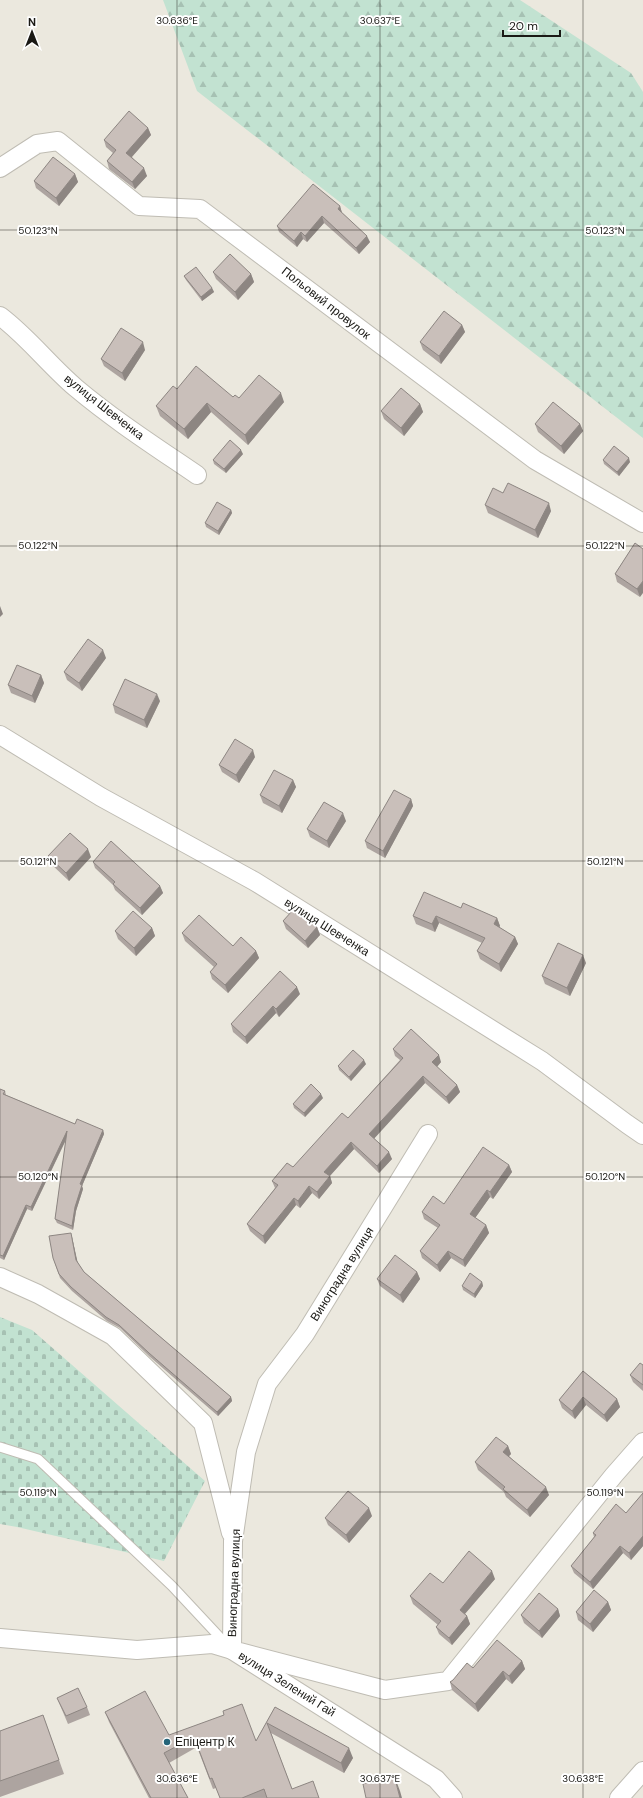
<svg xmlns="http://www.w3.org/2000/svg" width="643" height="1798" font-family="'DM Sans',sans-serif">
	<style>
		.forest { fill: url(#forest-firs) }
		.cemetery { fill: url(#cemetery-stones) }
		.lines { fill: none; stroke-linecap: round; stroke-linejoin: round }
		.lane-casing { stroke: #bfbcb3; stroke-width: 11 }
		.street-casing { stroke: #bfbcb3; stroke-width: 20 }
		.lane { stroke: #fff; stroke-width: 9 }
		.street { stroke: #fff; stroke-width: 18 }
		.wall { fill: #ada4a0 }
		.shaded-wall { fill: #8d8682 }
		.building { fill: #c9bfba; stroke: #8d8682 }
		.ticks { fill: none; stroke: #1a1915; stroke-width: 1; stroke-opacity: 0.45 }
		.poi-dot { fill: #246479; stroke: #fff; stroke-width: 1.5 }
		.labels { text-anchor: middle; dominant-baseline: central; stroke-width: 4; stroke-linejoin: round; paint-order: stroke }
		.street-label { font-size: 12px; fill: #1a1915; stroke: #fff }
		.poi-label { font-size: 12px; fill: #1a1915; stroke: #fff; text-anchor: start }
		.ticks-label { font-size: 10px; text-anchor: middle; fill: #1a1915; stroke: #fff; stroke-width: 4; stroke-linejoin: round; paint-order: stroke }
	</style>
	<defs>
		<pattern id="forest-firs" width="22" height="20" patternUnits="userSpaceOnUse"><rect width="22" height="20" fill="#c2e2d1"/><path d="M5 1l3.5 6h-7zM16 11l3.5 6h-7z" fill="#a6c1b3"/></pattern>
		<pattern id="cemetery-stones" width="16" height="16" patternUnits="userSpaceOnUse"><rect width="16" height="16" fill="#c2e2d1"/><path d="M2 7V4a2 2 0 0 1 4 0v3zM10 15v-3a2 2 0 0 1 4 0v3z" fill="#a6c1b3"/></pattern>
	</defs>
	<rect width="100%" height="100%" fill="#ebe8de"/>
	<path class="forest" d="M163 0H520L631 73 643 92V438L197 91Z"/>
	<path class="cemetery" d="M0 1317 32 1330 205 1481 164 1561 17 1527 0 1524Z"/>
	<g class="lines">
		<defs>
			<path id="lane" d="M0 1447 38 1459 172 1586 228 1646"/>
			<g id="street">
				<path d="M0 168 37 144 58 141 139 206 200 209 535 460 643 523"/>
				<path d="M0 316C28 337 49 365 76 388 114 420 156 447 197 475"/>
				<path d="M0 735 101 797 254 881 542 1061 627 1124 643 1135"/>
				<path d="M428 1134 305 1334 267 1384 246 1452 233 1541 232 1650 385 1690 448 1681 614 1475 643 1442"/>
				<path d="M0 1277 38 1294 113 1336 203 1423 231 1533"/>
				<path d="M0 1638 137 1650 212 1644 232 1650 436 1779 453 1798"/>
				<path d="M619 1798 643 1771"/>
			</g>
		</defs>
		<use href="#lane" class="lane-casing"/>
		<use href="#street" class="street-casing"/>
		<use href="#lane" class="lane"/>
		<use href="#street" class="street"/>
	</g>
	<g class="wall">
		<path d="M148 128 151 135 132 157 147 176 135 189 109 169 107 161 113 153 106 147 104 140Z"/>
		<path d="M75 174 78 182 59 206 36 188 34 181Z"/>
		<path d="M340 206 342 213 370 242 359 254 324 223 307 242 303 239 297 247 279 232 277 226Z"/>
		<path d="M213 272 251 274 254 282 238 300 216 279Z"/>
		<path d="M184 276 212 288 214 292 202 301 186 280Z"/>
		<path d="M462 325 465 332 441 364 423 350 420 342Z"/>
		<path d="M145 350 125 381 104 366 101 359Z"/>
		<path d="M177 389 239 398 284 402 248 445 211 412 188 439 160 416 156 406Z"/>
		<path d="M420 404 423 412 404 436 384 419 381 411Z"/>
		<path d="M535 424H580L583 431 564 454 538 432Z"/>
		<path d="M243 454 226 473 214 464 213 460Z"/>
		<path d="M603 460 630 462 619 476 604 464Z"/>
		<path d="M503 493 551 511 538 538 488 513 485 505Z"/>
		<path d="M231 510 232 513 219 535 206 527 205 523Z"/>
		<path d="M635 543 640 597 617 582 615 574Z"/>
		<path d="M106 658 82 691 67 680 64 672Z"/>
		<path d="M41 675 44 683 35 703 11 693 8 685Z"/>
		<path d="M160 701 147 728 115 713 113 705Z"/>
		<path d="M255 757 239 783 222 772 219 765Z"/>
		<path d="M293 780 296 787 282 813 263 803 260 795Z"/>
		<path d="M411 799 413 806 385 858 367 848 365 841Z"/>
		<path d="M346 821 329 848 310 837 307 829Z"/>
		<path d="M48 856 91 857 69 881 51 864Z"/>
		<path d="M93 862 160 886 163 893 142 915 115 890 113 885 95 868Z"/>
		<path d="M461 908 497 918 500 926 499 927 515 937 518 944 501 972 480 959 477 951 482 943 439 923 435 932 416 924 413 916Z"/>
		<path d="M283 921 317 927 320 935 308 948 286 929Z"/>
		<path d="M152 928 155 936 136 956 118 939 115 931Z"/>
		<path d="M182 933 233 946 256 951 259 958 228 993 212 979 210 972 214 967 185 941Z"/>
		<path d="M586 963 570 996 545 984 542 976Z"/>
		<path d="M300 994 279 1017 276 1013 247 1044 233 1032 231 1024Z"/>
		<path d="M393 1049 441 1062 437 1067 457 1085 460 1092 449 1104 425 1083 374 1138 392 1159 379 1173 354 1149 330 1176 332 1183 319 1199 312 1193 300 1208 296 1205 265 1244 250 1231 247 1224 275 1188 272 1181 293 1167 348 1118 400 1060 395 1056Z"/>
		<path d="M366 1064 351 1081 339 1070 338 1066Z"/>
		<path d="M0 1089 5 1091 6 1095 75 1124 103 1130 104 1134 82 1186 83 1189 76 1211 73 1230 57 1223 55 1219 66 1140 32 1211 27 1209 4 1260 0 1258Z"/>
		<path d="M323 1098 305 1117 294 1108 293 1104Z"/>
		<path d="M509 1165 512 1172 493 1199 490 1197 475 1218 486 1225 489 1233 465 1267 451 1258 440 1272 422 1258 420 1251 438 1228 424 1219 422 1212 444 1204Z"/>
		<path d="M72 1237 77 1261 84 1272 231 1397 232 1401 218 1416 150 1357 120 1328 107 1321 72 1291 60 1278 53 1258Z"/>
		<path d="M417 1272 420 1279 403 1303 380 1286 377 1279Z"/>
		<path d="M482 1282 483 1286 475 1298 463 1290 462 1286Z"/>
		<path d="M643 1365V1391L633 1382 630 1375Z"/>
		<path d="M583 1371 617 1399 620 1407 607 1422 586 1405 575 1419 562 1408 559 1400Z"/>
		<path d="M508 1446 511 1454 509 1456 549 1495 530 1517 506 1497 504 1492 478 1470 475 1462Z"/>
		<path d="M643 1493V1546L631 1560 623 1553 593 1589 574 1573 571 1566 594 1537 593 1533 626 1513Z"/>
		<path d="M372 1516 349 1543 328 1525 325 1518Z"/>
		<path d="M495 1579 465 1614 467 1616 470 1624 452 1645 439 1634 436 1627 438 1625 413 1604 410 1596 443 1583Z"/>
		<path d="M608 1602 611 1610 593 1632 578 1620 576 1612Z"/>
		<path d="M558 1609 560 1616 542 1638 524 1623 521 1615Z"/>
		<path d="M522 1661 525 1669 512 1684 506 1679 478 1712 452 1690 450 1682 473 1668Z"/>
		<path d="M57 1698 87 1707 90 1715 68 1724Z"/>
		<path d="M275 1707 353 1758 344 1773 271 1733 292 1789 319 1798H220L216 1788 213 1789 197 1747 169 1763 188 1798H149L109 1722 105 1712 169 1735 256 1741Z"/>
		<path d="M43 1715 64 1774 0 1797V1731Z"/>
	</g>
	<g class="shaded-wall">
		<path d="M148 128 151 135 129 160 126 153Z"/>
		<path d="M144 168 147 176 135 189 132 182Z"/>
		<path d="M75 174 78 182 59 206 56 198Z"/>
		<path d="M340 206 342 213 338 209Z"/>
		<path d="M322 216 324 223 307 242 305 236Z"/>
		<path d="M301 232 303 239 297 247 294 241Z"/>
		<path d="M367 236 370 242 359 254 356 248Z"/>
		<path d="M251 274 254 282 238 300 235 292Z"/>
		<path d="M212 288 214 292 202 301 201 297Z"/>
		<path d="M462 325 465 332 441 364 439 356Z"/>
		<path d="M143 342 145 350 125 381 122 373Z"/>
		<path d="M281 393 284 402 248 445 245 435Z"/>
		<path d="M207 403 211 412 188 439 184 429Z"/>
		<path d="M420 404 423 412 404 436 401 428Z"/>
		<path d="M580 424 583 431 564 454 561 446Z"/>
		<path d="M241 450 243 454 226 473 224 469Z"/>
		<path d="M629 458 630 462 619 476 617 472Z"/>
		<path d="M549 503 551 511 538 538 535 530Z"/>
		<path d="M231 510 232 513 219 535 218 531Z"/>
		<path d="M643 581V593L640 597 637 589Z"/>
		<path d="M0 606 3 614 0 617Z"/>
		<path d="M103 650 106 658 82 691 79 683Z"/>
		<path d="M41 675 44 683 35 703 32 696Z"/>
		<path d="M157 694 160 701 147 728 144 720Z"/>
		<path d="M253 750 255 757 239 783 236 775Z"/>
		<path d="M293 780 296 787 282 813 279 806Z"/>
		<path d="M411 799 413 806 385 858 383 851Z"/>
		<path d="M343 813 346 821 329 848 327 841Z"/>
		<path d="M88 849 91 857 69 881 66 873Z"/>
		<path d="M160 886 163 893 142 915 140 908Z"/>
		<path d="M436 916 439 923 435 932 432 924Z"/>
		<path d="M497 918 500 926 497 932 494 924Z"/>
		<path d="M317 927 320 935 308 948 305 941Z"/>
		<path d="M152 928 155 936 136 956 134 948Z"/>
		<path d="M515 937 518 944 501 972 499 964Z"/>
		<path d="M256 951 259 958 228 993 225 985Z"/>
		<path d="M583 955 586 963 570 996 567 988Z"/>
		<path d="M297 987 300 994 279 1017 276 1009Z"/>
		<path d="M273 1006 276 1013 247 1044 245 1037Z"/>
		<path d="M439 1055 441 1062 435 1069 432 1062Z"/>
		<path d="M364 1060 366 1064 351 1081 349 1077Z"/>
		<path d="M423 1076 425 1083 372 1141 369 1134Z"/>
		<path d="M457 1085 460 1092 449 1104 446 1097Z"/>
		<path d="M321 1094 323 1098 305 1117 304 1113Z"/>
		<path d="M103 1130 104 1134 82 1186 83 1189 76 1211 73 1230 72 1226 75 1207 80 1184Z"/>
		<path d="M67 1131 68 1135 32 1211 31 1207Z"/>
		<path d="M351 1142 354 1149 327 1179 324 1172Z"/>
		<path d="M389 1152 392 1159 379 1173 377 1166Z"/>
		<path d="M509 1165 512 1172 493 1199 490 1192Z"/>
		<path d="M330 1176 332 1183 319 1199 317 1192Z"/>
		<path d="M309 1186 312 1193 300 1208 298 1201Z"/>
		<path d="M487 1190 490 1197 473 1221 470 1214Z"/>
		<path d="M294 1198 296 1205 265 1244 263 1236Z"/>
		<path d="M26 1205 27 1209 4 1260 3 1256Z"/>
		<path d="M486 1225 489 1233 465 1267 463 1260Z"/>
		<path d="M71 1233 72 1237 78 1264 76 1260Z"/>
		<path d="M448 1251 451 1258 440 1272 437 1265Z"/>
		<path d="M417 1272 420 1279 403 1303 400 1295Z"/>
		<path d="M482 1282 483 1286 475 1298 474 1294Z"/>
		<path d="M231 1397 232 1401 218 1416 217 1412Z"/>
		<path d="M583 1397 586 1405 575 1419 572 1411Z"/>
		<path d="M617 1399 620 1407 607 1422 604 1415Z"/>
		<path d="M508 1446 511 1454 506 1459 503 1452Z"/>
		<path d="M546 1487 549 1495 530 1517 527 1510Z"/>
		<path d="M369 1508 372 1516 349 1543 346 1535Z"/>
		<path d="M643 1536V1546L631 1560 629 1553Z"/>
		<path d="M620 1546 623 1553 593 1589 590 1582Z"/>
		<path d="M492 1571 495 1579 462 1617 460 1610Z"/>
		<path d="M608 1602 611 1610 593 1632 590 1624Z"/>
		<path d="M558 1609 560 1616 542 1638 539 1631Z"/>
		<path d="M467 1616 470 1624 452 1645 449 1638Z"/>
		<path d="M522 1661 525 1669 512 1684 509 1676Z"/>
		<path d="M503 1671 506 1679 478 1712 475 1704Z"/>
		<path d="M349 1748 353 1758 344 1773 341 1763Z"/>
		<path d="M394 1775 400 1791 402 1798H400Z"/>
	</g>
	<g class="building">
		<path d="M129 111 148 128 126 153 144 168 132 182 107 161 116 150 104 140Z"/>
		<path d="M53 157 75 174 56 198 34 181Z"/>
		<path d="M313 184 340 206 338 209 367 236 356 248 322 216 305 236 301 232 294 241 277 226Z"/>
		<path d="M230 254 251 274 235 292 213 272Z"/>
		<path d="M196 267 212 288 201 297 184 276Z"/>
		<path d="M444 311 462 325 439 356 420 342Z"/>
		<path d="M121 328 143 342 122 373 101 359Z"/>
		<path d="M196 366 233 397 235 395 239 398 259 375 281 393 245 435 207 403 184 429 156 406 173 386 177 389Z"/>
		<path d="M401 388 420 404 401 428 381 411Z"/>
		<path d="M553 402 580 424 561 446 535 424Z"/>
		<path d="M230 440 241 450 224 469 213 460Z"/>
		<path d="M614 446 629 458 617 472 603 460Z"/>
		<path d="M508 483 549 503 535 530 485 505 493 488 503 493Z"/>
		<path d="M217 502 231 510 218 531 205 523Z"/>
		<path d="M635 543 643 549V581L637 589 615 574Z"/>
		<path d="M88 639 103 650 79 683 64 672Z"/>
		<path d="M17 665 41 675 32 696 8 685Z"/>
		<path d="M125 679 157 694 144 720 113 705Z"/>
		<path d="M235 739 253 750 236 775 219 765Z"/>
		<path d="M274 770 293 780 279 806 260 795Z"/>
		<path d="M394 790 411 799 383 851 365 841Z"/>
		<path d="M324 802 343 813 327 841 307 829Z"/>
		<path d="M70 833 88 849 66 873 48 856Z"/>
		<path d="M111 841 160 886 140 908 113 884 115 882 93 862Z"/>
		<path d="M424 892 461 908 463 903 497 918 494 924 515 937 499 964 477 951 485 938 436 916 432 924 413 916Z"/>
		<path d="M133 911 152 928 134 948 115 931Z"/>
		<path d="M292 911 317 927 305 941 283 921Z"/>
		<path d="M199 915 233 946 241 937 256 951 225 985 210 972 217 964 182 933Z"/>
		<path d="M558 943 583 955 567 988 542 976Z"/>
		<path d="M280 971 297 987 276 1009 273 1006 245 1037 231 1024Z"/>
		<path d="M411 1029 439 1055 432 1062 457 1085 446 1097 423 1076 369 1134 389 1152 377 1166 351 1142 324 1172 330 1176 317 1192 309 1186 298 1201 294 1198 263 1236 247 1224 278 1185 272 1181 287 1163 293 1167 342 1113 348 1118 403 1058 393 1049Z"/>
		<path d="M353 1050 364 1060 349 1077 338 1066Z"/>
		<path d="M311 1084 321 1094 304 1113 293 1104Z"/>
		<path d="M0 1089 5 1091 3 1094 75 1124 77 1119 103 1130 80 1184 82 1185 75 1207 72 1226 55 1219 67 1131 31 1207 26 1205 3 1256 0 1255Z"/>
		<path d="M483 1147 509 1165 490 1192 487 1190 470 1214 486 1225 463 1260 448 1251 437 1265 420 1251 440 1225 422 1212 433 1196 444 1204Z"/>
		<path d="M71 1233 76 1260 84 1272 231 1397 217 1412 149 1353 119 1325 106 1317 71 1287 59 1274 53 1258 49 1236Z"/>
		<path d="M395 1255 417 1272 400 1295 377 1279Z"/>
		<path d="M470 1273 482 1282 474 1294 462 1286Z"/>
		<path d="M640 1363 643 1365V1385L630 1375Z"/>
		<path d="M583 1371 617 1399 604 1415 583 1397 572 1411 559 1400Z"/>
		<path d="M496 1437 508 1446 503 1452 546 1487 527 1510 503 1489 505 1487 475 1462Z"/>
		<path d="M348 1491 369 1508 346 1535 325 1518Z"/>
		<path d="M643 1493V1536L629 1553 620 1546 590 1582 571 1566 596 1535 593 1533 616 1504 626 1513Z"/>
		<path d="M469 1551 492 1571 460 1610 467 1616 449 1638 436 1627 441 1621 410 1596 430 1573 443 1583Z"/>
		<path d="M594 1590 608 1602 590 1624 576 1612Z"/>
		<path d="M539 1593 558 1609 539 1631 521 1615Z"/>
		<path d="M497 1640 522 1661 509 1676 503 1671 475 1704 450 1682 453 1680 467 1663 473 1668Z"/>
		<path d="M78 1688 87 1707 66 1716 57 1698Z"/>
		<path d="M145 1691 169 1735 224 1715 223 1711 242 1704 256 1741 275 1707 349 1748 341 1763 267 1723 292 1789 313 1781 319 1798H267L264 1789 242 1798H220L212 1778 210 1779 194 1737 164 1753 188 1798H151L105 1712Z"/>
		<path d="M43 1715 59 1760 0 1781V1731Z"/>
		<path d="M394 1775 400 1798H366L363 1784Z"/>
	</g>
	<path class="ticks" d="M177 0V1798M380 0V1798M583 0V1798M0 230H643M0 546H643M0 861H643M0 1177H643M0 1492H643"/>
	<circle class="poi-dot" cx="167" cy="1742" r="4"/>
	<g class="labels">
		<g class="street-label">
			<text transform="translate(326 303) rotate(38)">Польовий провулок</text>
			<text transform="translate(104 407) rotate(38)">вулиця Шевченка</text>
			<text transform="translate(327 927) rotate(32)">вулиця Шевченка</text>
			<text transform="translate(342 1274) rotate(-58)">Виноградна вулиця</text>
			<text transform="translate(234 1583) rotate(-88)">Виноградна вулиця</text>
			<text transform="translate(287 1684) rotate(32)">вулиця Зелений Гай</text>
		</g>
		<g class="poi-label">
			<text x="175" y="1742">Епіцентр К</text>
		</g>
	</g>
	<g class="ticks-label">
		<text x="177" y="24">30.636°E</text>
		<text x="380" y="24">30.637°E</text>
		<text x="38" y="234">50.123°N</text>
		<text x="605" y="234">50.123°N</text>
		<text x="38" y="549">50.122°N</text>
		<text x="605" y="549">50.122°N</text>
		<text x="38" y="865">50.121°N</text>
		<text x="605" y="865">50.121°N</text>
		<text x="38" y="1180">50.120°N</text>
		<text x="605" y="1180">50.120°N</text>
		<text x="38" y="1496">50.119°N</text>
		<text x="605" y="1496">50.119°N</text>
		<text x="177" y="1782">30.636°E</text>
		<text x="380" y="1782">30.637°E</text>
		<text x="583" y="1782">30.638°E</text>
	</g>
	<g transform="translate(32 32)" stroke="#ffffff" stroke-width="3" paint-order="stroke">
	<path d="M0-3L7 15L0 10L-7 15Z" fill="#1a1915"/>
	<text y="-6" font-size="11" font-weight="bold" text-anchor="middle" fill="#1a1915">N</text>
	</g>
	<path d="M503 30v6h57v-6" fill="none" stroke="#1a1915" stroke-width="2"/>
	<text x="509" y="30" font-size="12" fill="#1a1915" stroke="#ffffff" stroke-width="3" paint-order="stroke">20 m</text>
</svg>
